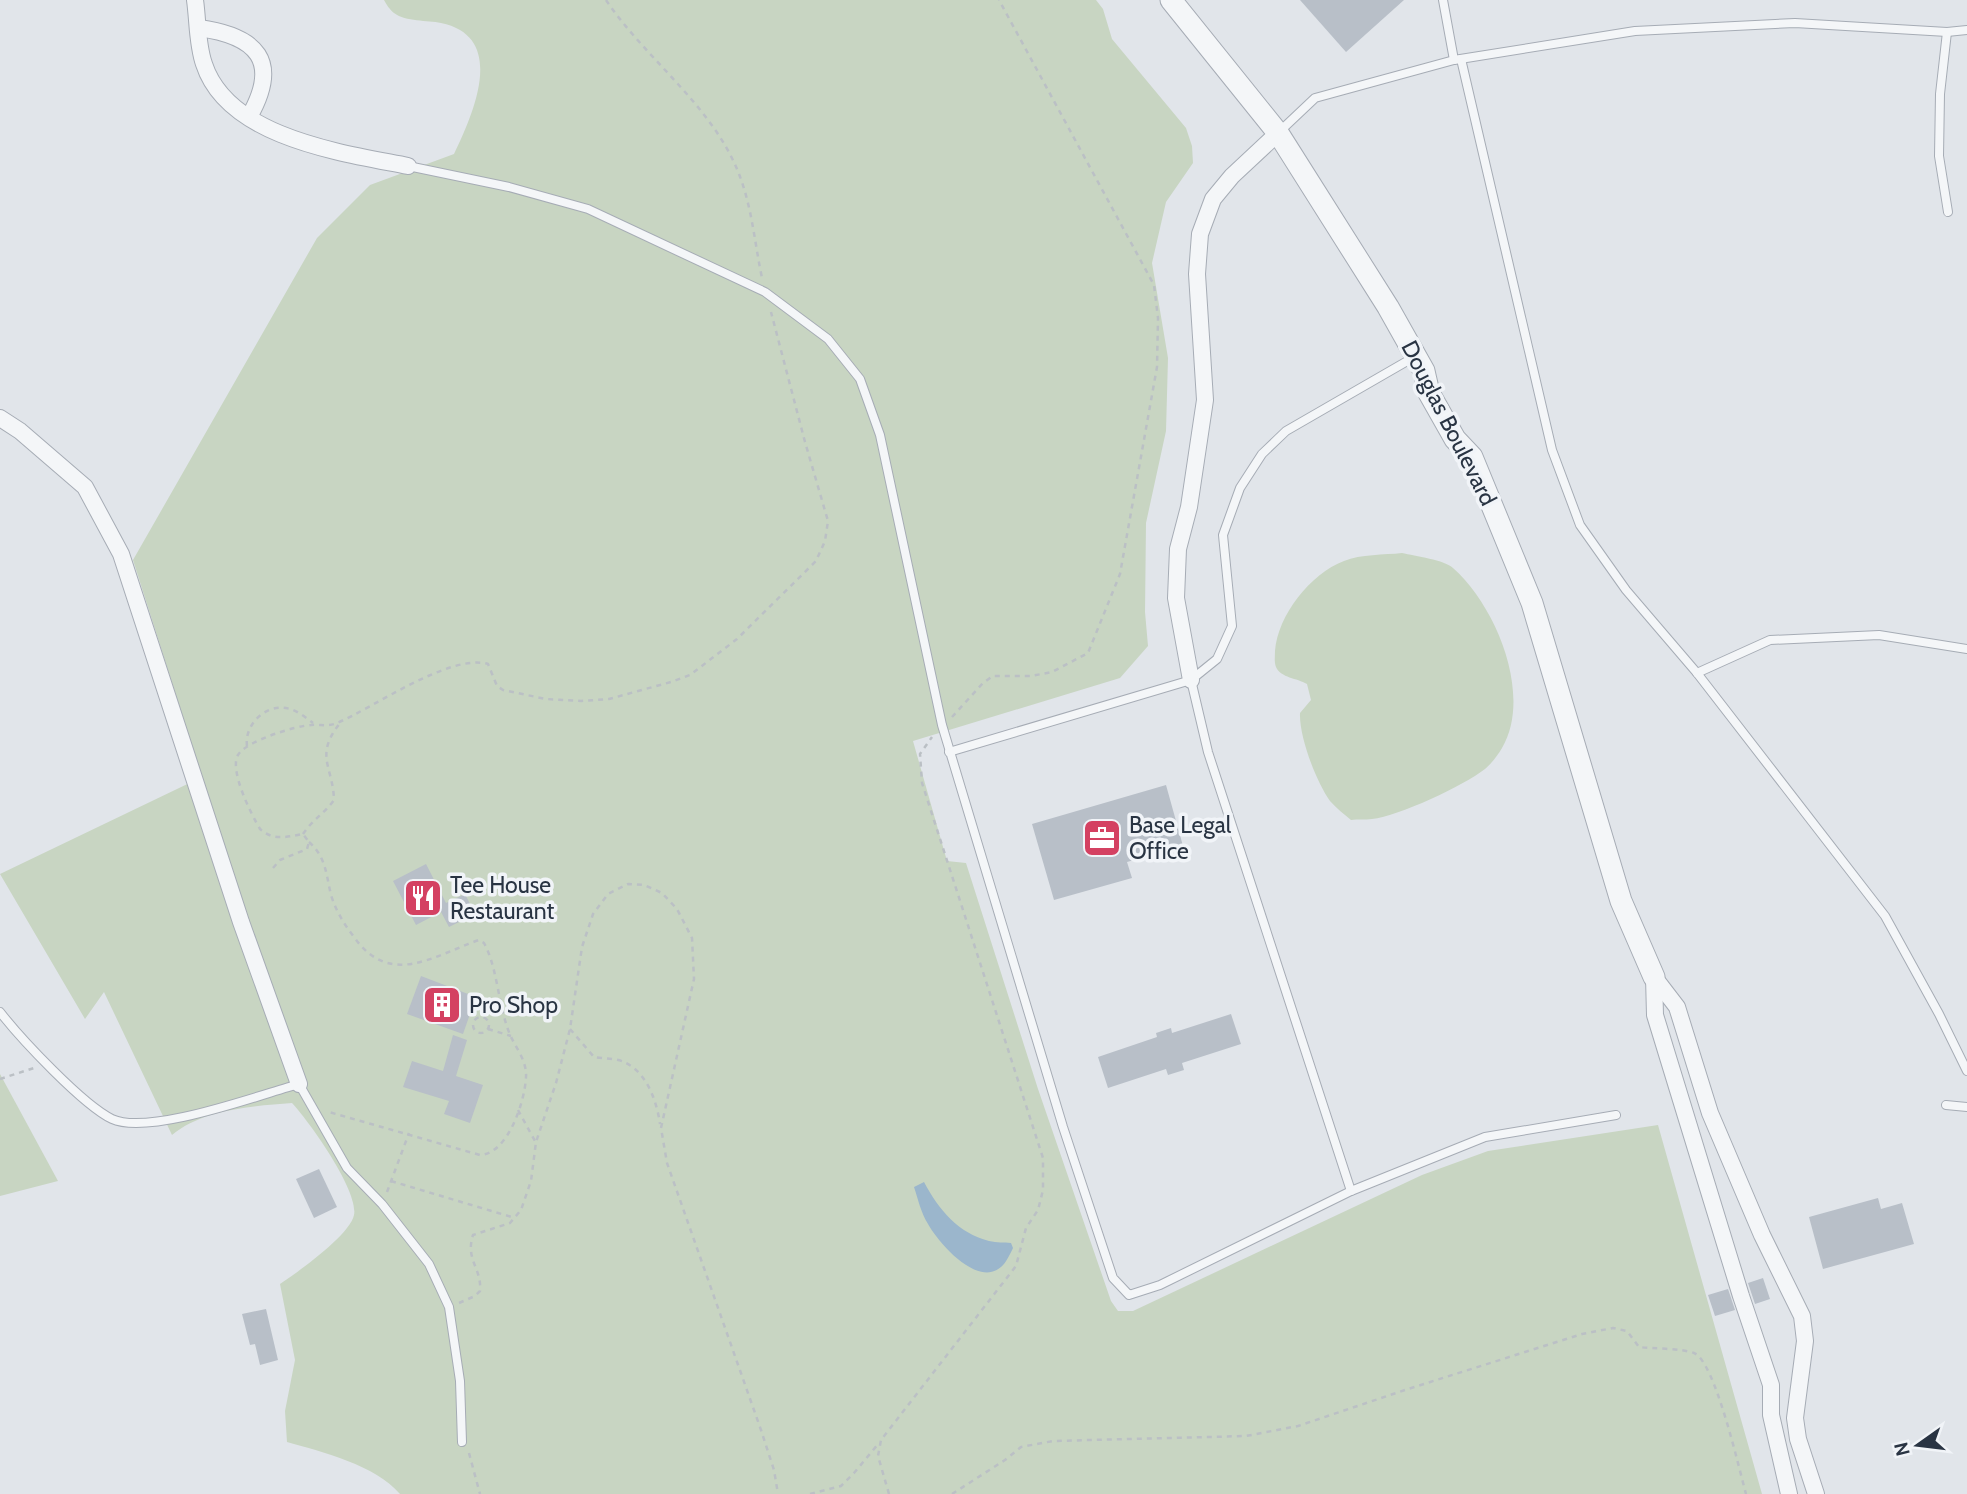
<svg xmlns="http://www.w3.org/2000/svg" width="1967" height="1494" font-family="Cabin,sans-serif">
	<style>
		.green { fill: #c8d5c2 }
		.water { fill: #9bb6cc }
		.building { fill: #b8bfc8 }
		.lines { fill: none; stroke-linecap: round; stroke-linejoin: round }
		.service-casing { stroke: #a6acb5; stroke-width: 10 }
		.minor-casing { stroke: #a6acb5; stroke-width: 18 }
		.tertiary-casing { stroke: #a6acb5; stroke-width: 23 }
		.path { stroke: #bbc0c5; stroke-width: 2.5; stroke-dasharray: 5 5; stroke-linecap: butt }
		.service { stroke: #f4f6f8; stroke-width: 8 }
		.minor { stroke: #f4f6f8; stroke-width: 16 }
		.tertiary { stroke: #f4f6f8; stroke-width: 21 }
		.labels { text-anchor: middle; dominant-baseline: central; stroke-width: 7; stroke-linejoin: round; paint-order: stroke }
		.street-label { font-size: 23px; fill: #293443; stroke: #f1f4f8 }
		.poi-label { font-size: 23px; fill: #293443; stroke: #f1f4f8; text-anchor: start }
	</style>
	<rect width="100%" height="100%" fill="#e1e5ea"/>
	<g class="green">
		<path d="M384 0H1096L1103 9 1112 39 1186 128 1192 146 1193 163 1166 202 1152 263 1168 358 1166 431 1146 523 1145 612 1148 646 1120 678 913 741 947 861 966 863 1038 1089 1111 1301 1118 1311H1133L1422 1175 1488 1151 1658 1125 1762 1494H400C375 1465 323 1452 287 1442L285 1411 295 1360 280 1284C298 1272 350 1235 354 1215 359 1191 309 1121 292 1103 254 1106 203 1109 172 1135L104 992 85 1019 0 874 202 777 133 560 317 238 370 185 454 154C473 114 508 37 441 23 427 20 406 22 394 13 390 10 386 4 384 0Z"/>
		<path d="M1402 553C1415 556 1445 560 1453 568 1496 606 1533 695 1502 748 1498 755 1491 764 1485 769 1463 786 1399 816 1372 819 1365 820 1358 819 1351 820 1344 814 1336 808 1330 801 1316 781 1299 737 1300 713L1311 700 1307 684C1297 678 1281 678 1276 667 1274 662 1275 656 1275 651 1278 615 1310 574 1344 561 1361 554 1384 555 1402 553Z"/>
		<path d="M0 1074 58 1181 0 1196Z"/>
	</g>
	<path class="water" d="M924 1182C939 1210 958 1233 989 1241 997 1243 1004 1242 1011 1243L1013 1248C1010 1254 1006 1263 1001 1267 977 1288 938 1242 928 1224 921 1213 918 1199 914 1187Z"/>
	<g class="building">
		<path d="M1300 0H1404L1346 52Z"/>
		<path d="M1166 785 1183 846 1127 862 1132 878 1054 900 1032 824Z"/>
		<path d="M426 864 446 903 465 894 475 914 449 927 441 912 416 925 393 881Z"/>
		<path d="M421 976 476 997 463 1034 407 1014Z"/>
		<path d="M1231 1014 1241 1044 1182 1063 1184 1070 1168 1075 1166 1069 1108 1088 1098 1057 1157 1037 1156 1033 1171 1028 1172 1033Z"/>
		<path d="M453 1035 467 1040 456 1076 483 1085 470 1123 444 1114 449 1101 403 1087 412 1061 443 1071Z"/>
		<path d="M319 1169 337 1207 314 1218 296 1179Z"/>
		<path d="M1878 1198 1881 1209 1902 1203 1914 1244 1823 1269 1809 1217Z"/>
		<path d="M1763 1278 1770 1299 1755 1304 1748 1283Z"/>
		<path d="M1728 1289 1735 1310 1715 1316 1708 1295Z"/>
		<path d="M266 1309 278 1360 260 1365 255 1344 250 1345 242 1314Z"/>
	</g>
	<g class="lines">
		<defs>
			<g id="service">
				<path d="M1443 0 1454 60"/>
				<path d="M1947 32 1940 94 1939 156 1948 212"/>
				<path d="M1461 59 1552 450 1580 525 1626 590 1697 673 1885 916 1939 1014 1967 1071"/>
				<path d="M1278 133 1315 98 1454 60 1635 31 1795 23 1947 32 1967 30"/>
				<path d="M408 166 509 187 588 209 765 292 828 339 860 379 880 435 942 725 1063 1127 1113 1278 1129 1295 1160 1285 1351 1191 1485 1137 1616 1115"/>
				<path d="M1697 673 1770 640 1879 635 1967 649"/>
				<path d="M1191 680 1208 752 1351 1191"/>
				<path d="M949 752 1191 680 1217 659 1232 626 1223 535 1240 488 1262 454 1286 431 1416 356"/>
				<path d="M0 1012C21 1039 83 1105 112 1119 149 1136 259 1095 299 1084L347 1168 382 1204 429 1264 449 1307 460 1381 462 1442"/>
				<path d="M1946 1105 1967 1107"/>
			</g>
			<g id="minor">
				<path d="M195 0C198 21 197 44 204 64 228 138 343 153 408 166"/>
				<path d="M199 28C257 36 281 61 249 117"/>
				<path d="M0 418 20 431 85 487 121 554 241 922 299 1084"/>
				<path d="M1191 680 1176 598 1178 549 1189 507 1205 400 1197 274 1200 234 1213 199 1232 176 1278 133"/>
				<path d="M1654 977 1677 1007 1710 1113 1762 1235 1802 1316 1805 1341 1795 1418 1798 1439 1816 1494"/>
				<path d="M1654 977 1655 1015 1741 1296 1771 1385V1415L1789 1494"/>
			</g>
			<path id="tertiary" d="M1171 0 1278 133 1388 307 1424 371 1429 393 1455 439 1472 457 1532 603 1621 901 1654 977"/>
		</defs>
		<use href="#service" class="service-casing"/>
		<use href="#minor" class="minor-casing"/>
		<use href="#tertiary" class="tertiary-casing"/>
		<g class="path">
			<path d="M606 0C645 58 709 103 737 169 752 205 754 240 762 278"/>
			<path d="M952 717 983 683 993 676H1031L1052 672 1088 653 1120 574 1157 367 1158 318 1154 285 999 0"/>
			<path d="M247 746C244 724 267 702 290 709 298 711 306 718 313 723"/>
			<path d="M303 834C313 819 324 814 334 800 333 766 314 756 340 723"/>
			<path d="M309 842C326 857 326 874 331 895 336 911 344 924 354 937 390 988 433 956 479 940L484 943C498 968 498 1008 511 1037 517 1049 527 1062 526 1077 525 1101 508 1154 480 1155L329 1112"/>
			<path d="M273 868 280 860 307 849 309 842 303 834C287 837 273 841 260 829 251 814 229 770 238 755 246 741 295 726 311 725 320 724 328 727 337 723 373 708 450 653 488 664L497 686 503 690 546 699 581 701 609 699 671 682 690 675 737 639 816 561 825 541 828 521 805 442 771 312"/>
			<circle cx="481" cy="1025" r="8"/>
			<path d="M488 1029 511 1036"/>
			<path d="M570 1029 594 1057C603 1059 618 1058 626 1063 648 1074 657 1103 660 1124"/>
			<path d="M0 1079 34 1068"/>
			<path d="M518 1110 535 1141"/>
			<path d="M391 1181 515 1218"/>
			<path d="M387 1192 409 1133"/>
			<path d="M459 1303 475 1296 480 1291C482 1268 465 1260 473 1235L510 1223 521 1210 531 1181 536 1142 556 1083 570 1029 582 947 593 914 608 894 628 884 644 885 662 893 677 909 692 938 694 979 661 1128 667 1163 761 1430 774 1470 778 1494"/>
			<path d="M469 1453 480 1494"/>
			<path d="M810 1494 841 1486 854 1473 879 1443"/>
			<path d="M889 1494 878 1456 881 1440 1016 1266 1026 1228 1038 1210 1043 1190V1158L922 783 920 754 932 737"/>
			<path d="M952 1494 1005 1460 1021 1447 1053 1441 1246 1436 1298 1426 1408 1389 1582 1334 1613 1328 1627 1331 1639 1347C1654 1349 1680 1348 1694 1353 1715 1361 1739 1469 1746 1494"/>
		</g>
		<use href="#service" class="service"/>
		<use href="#minor" class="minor"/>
		<use href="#tertiary" class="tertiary"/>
	</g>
	<defs>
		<symbol id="office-square" viewBox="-11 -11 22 22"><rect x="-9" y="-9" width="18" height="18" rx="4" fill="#d44162" stroke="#f1f4f8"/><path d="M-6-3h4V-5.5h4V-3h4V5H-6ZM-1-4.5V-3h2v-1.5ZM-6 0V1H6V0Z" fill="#fff"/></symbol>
		<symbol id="restaurant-square" viewBox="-11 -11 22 22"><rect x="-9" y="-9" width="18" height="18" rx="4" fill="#d44162" stroke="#f1f4f8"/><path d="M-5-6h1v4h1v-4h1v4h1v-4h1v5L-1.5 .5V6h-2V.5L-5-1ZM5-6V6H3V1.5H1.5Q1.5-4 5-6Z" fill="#fff"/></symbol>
		<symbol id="building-square" viewBox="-11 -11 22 22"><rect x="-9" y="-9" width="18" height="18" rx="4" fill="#d44162" stroke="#f1f4f8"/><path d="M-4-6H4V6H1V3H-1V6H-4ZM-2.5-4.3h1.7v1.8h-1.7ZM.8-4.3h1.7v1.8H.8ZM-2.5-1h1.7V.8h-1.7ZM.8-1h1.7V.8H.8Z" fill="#fff"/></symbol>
	</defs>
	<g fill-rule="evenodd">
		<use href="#office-square" x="1080" y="816" width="44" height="44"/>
		<use href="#restaurant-square" x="401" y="876" width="44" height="44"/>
		<use href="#building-square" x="420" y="983" width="44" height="44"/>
	</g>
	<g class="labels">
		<g class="street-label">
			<text transform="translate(1449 423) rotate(63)">Douglas Boulevard</text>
		</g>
		<g class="poi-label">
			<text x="1129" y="825">Base Legal<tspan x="1129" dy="26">Office</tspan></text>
			<text x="450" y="885">Tee House<tspan x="450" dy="26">Restaurant</tspan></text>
			<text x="469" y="1005">Pro Shop</text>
		</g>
	</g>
	<g transform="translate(1918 1445) rotate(256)" stroke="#f1f4f8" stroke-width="5" paint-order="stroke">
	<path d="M0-5L12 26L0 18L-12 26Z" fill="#293443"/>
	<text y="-10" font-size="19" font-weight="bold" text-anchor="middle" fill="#293443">N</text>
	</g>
</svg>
